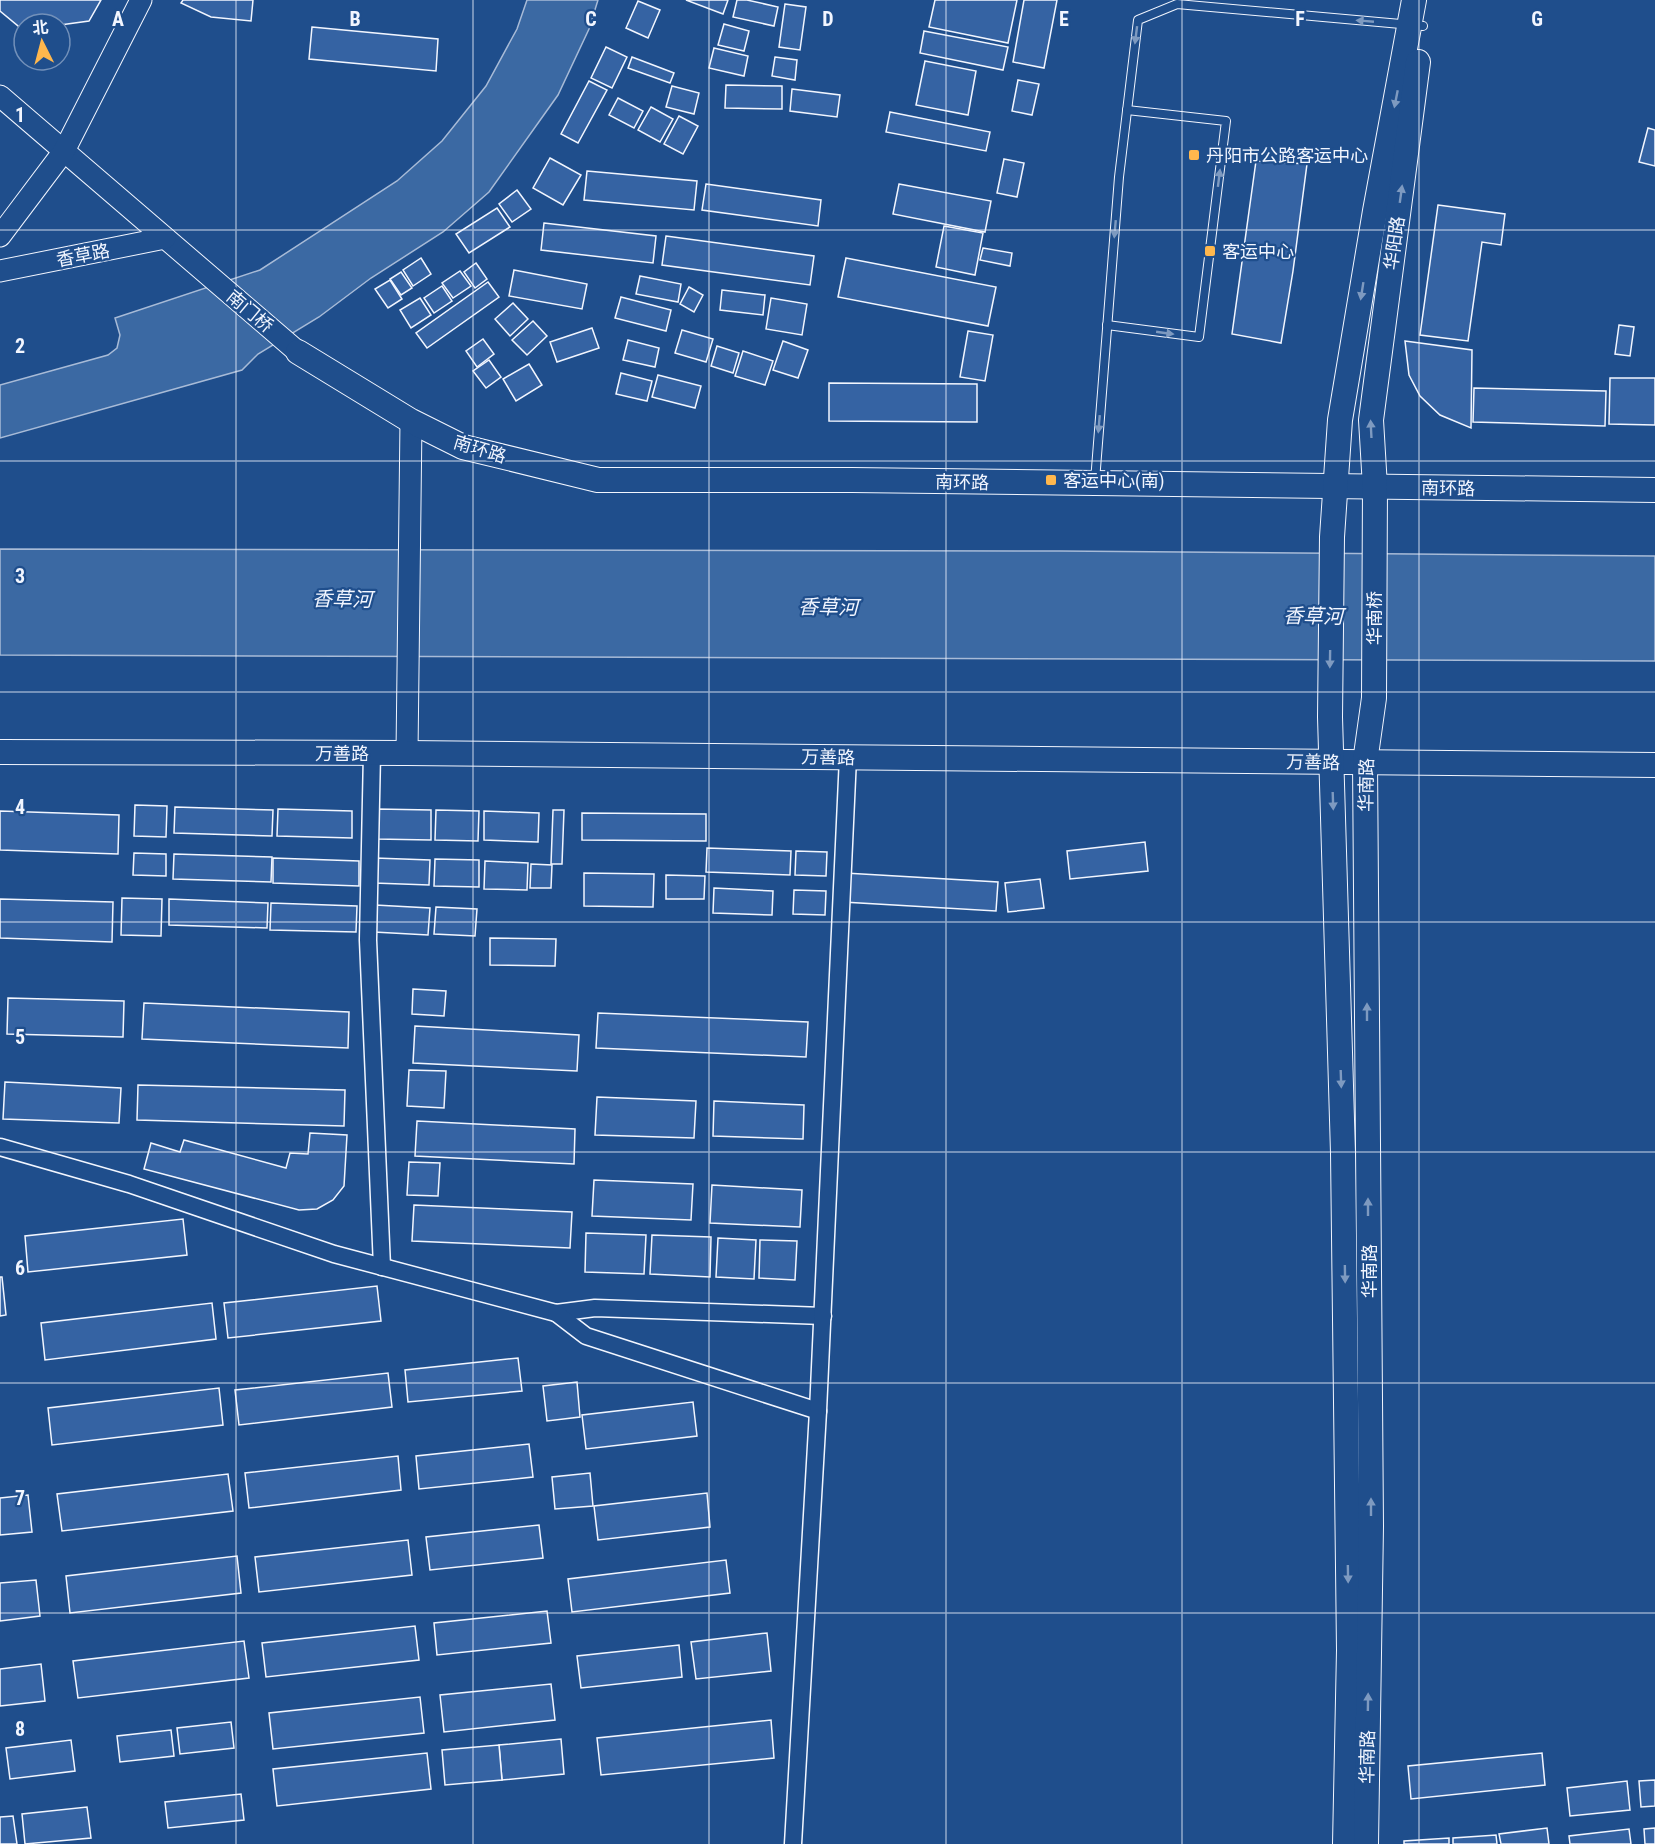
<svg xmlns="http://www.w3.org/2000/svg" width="1655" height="1844" font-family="'Roboto Condensed','Noto Sans SC',sans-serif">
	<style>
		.water { fill: #3b69a3; stroke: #a8bbd7; stroke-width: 1.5 }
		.building { fill: #3563a3; stroke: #f2f6ff; stroke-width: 1.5 }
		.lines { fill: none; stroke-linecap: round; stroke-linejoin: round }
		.service-casing { stroke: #f2f6ff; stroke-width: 10 }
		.minor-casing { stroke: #f2f6ff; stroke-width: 19 }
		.tertiary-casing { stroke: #f2f6ff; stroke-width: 23 }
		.secondary-casing { stroke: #f2f6ff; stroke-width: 26 }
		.service { stroke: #1f4e8c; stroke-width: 8 }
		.minor { stroke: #1f4e8c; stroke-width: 16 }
		.tertiary { stroke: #1f4e8c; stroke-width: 21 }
		.secondary { stroke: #1f4e8c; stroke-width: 24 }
		.oneway { fill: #7e9ac0 }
		.grid { fill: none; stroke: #f2f6ff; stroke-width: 1.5; stroke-opacity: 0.55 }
		.poi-dot { fill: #ffb74d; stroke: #1f4e8c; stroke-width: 2 }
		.labels { text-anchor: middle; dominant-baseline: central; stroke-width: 4.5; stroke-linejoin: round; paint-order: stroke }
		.poi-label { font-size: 18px; fill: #f2f6ff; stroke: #1f4e8c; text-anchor: start }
		.street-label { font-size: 18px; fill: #f2f6ff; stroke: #1f4e8c }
		.water-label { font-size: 20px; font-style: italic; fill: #f2f6ff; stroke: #1f4e8c }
		.grid-label { font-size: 20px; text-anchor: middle; font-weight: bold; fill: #f2f6ff; stroke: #1f4e8c; stroke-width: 4.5; stroke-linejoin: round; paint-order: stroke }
	</style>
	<rect width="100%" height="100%" fill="#1f4e8c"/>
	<g class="water">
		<path d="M527 0H598L589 29 558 95 489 192 443 232 371 278 319 317 258 354 242 370 0 438V385L108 355 117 348 120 335 115 318 260 270 397 181 442 141 486 86 517 29Z"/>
		<path d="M0 549 1060 551 1655 556V661L0 655Z"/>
	</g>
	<g class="building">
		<path d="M0 0H101L89 21 60 25 24 24 23 30 0 11Z"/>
		<path d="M183 0H253L251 21 211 17 181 3Z"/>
		<path d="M686 0H728L723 14Z"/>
		<path d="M737 0H747L778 7 774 26 733 17Z"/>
		<path d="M935 0H1017L1008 43 929 27Z"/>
		<path d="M1024 0H1057L1044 68 1013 62Z"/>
		<path d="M638 1 660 10 648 38 626 28Z"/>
		<path d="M785 4 806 7 800 50 779 47Z"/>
		<path d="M724 24 749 31 744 51 718 45Z"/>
		<path d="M312 27 438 39 436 71 309 59Z"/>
		<path d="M924 31 1008 47 1003 70 920 53Z"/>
		<path d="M606 47 627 57 612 88 591 78Z"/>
		<path d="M714 48 748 56 744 76 709 68Z"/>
		<path d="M632 57 674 73 670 83 628 68Z"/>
		<path d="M775 57 797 60 795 80 772 76Z"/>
		<path d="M925 61 976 71 968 115 916 105Z"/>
		<path d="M1018 80 1039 84 1032 115 1012 111Z"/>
		<path d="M589 81 607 90 578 143 561 134Z"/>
		<path d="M726 85 782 86V109L725 108Z"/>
		<path d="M672 86 699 93 694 114 666 107Z"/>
		<path d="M792 89 840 95 837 117 790 111Z"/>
		<path d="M618 98 643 111 634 128 609 115Z"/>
		<path d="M651 107 673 119 660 142 638 130Z"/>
		<path d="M890 112 990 132 986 151 886 132Z"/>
		<path d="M679 116 698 126 683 154 664 144Z"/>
		<path d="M1648 128 1655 130V166L1639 162Z"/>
		<path d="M550 158 581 175 563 205 533 188Z"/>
		<path d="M1004 159 1024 163 1017 197 997 193Z"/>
		<path d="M1256 161 1307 164 1293 271 1281 343 1232 334Z"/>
		<path d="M587 171 697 181 694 210 584 200Z"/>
		<path d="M706 184 821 200 818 226 702 210Z"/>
		<path d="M899 184 991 201 985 232 893 214Z"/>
		<path d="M517 190 531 209 512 222 499 204Z"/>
		<path d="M1438 205 1505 214 1501 245 1482 242 1468 341 1420 335Z"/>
		<path d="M497 208 510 227 469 253 456 234Z"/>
		<path d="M544 223 656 236 653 263 541 250Z"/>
		<path d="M944 226 983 233 975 275 936 267Z"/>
		<path d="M666 236 814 256 810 285 662 265Z"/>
		<path d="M983 248 1012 253 1010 266 980 260Z"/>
		<path d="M421 258 431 274 413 286 403 270Z"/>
		<path d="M846 258 996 287 988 326 838 297Z"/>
		<path d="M476 263 487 279 475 288 464 272Z"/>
		<path d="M514 270 587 284 582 309 509 296Z"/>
		<path d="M460 271 471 286 453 298 442 283Z"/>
		<path d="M401 272 412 288 401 295 390 279Z"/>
		<path d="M640 276 681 284 678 302 636 294Z"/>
		<path d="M390 280 402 299 388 308 375 289Z"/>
		<path d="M488 282 499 297 427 348 416 333Z"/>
		<path d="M442 286 452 301 434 313 424 298Z"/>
		<path d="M689 287 703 295 694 312 680 304Z"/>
		<path d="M722 290 765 295 763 315 720 310Z"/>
		<path d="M621 297 671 310 666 331 615 318Z"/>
		<path d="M420 298 431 315 411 328 400 310Z"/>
		<path d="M771 298 807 304 802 335 766 329Z"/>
		<path d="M513 303 528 319 510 336 495 319Z"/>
		<path d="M533 321 547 336 527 355 512 340Z"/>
		<path d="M1619 325 1634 327 1630 356 1615 354Z"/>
		<path d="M592 328 599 348 557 362 550 342Z"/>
		<path d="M682 330 713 339 706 362 675 353Z"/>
		<path d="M968 331 993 335 985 381 960 377Z"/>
		<path d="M483 339 494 354 477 367 466 351Z"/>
		<path d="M628 340 659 348 655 367 623 360Z"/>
		<path d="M783 341 808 350 798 378 773 370Z"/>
		<path d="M1405 341 1472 350 1471 428 1440 415 1420 396 1409 375Z"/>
		<path d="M717 346 739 353 733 373 711 366Z"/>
		<path d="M743 351 773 361 765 385 735 376Z"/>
		<path d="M489 360 501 377 486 388 473 371Z"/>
		<path d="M529 364 542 385 516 401 503 379Z"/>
		<path d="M621 373 652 381 647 401 616 394Z"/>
		<path d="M658 375 701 386 695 408 652 397Z"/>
		<path d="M1610 378H1655V425L1609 424Z"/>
		<path d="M829 383 977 384V422L829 421Z"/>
		<path d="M1474 388 1606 391 1605 426 1473 422Z"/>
		<path d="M135 805 167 806 166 837 134 836Z"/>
		<path d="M175 807 273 810 272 836 174 833Z"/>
		<path d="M278 809 352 811V838L277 836Z"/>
		<path d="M377 809 431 810V840L376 839Z"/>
		<path d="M436 810 479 811 478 841 435 840Z"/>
		<path d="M553 810H564L562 864H551Z"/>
		<path d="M0 811 119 815 118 854 0 850Z"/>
		<path d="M484 811 539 813 538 842 484 840Z"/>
		<path d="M582 813 706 814V841L582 840Z"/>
		<path d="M1145 842 1148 871 1070 879 1067 851Z"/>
		<path d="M707 848 791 851 790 875 706 872Z"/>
		<path d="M796 851 827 852 826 876 795 875Z"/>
		<path d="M134 853 166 854V876L133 875Z"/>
		<path d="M174 854 272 857 271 882 173 879Z"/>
		<path d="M273 858 359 861V886L273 883Z"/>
		<path d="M375 858 430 860 429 885 374 883Z"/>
		<path d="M435 859 479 860V887L434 886Z"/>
		<path d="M485 861 528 863 527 890 484 889Z"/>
		<path d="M531 864 552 865 551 888H530Z"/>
		<path d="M584 873 654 874 653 907 584 906Z"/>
		<path d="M845 873 998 882 996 911 843 902Z"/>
		<path d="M666 875 705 876 704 899H666Z"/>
		<path d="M1040 879 1044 908 1008 912 1005 883Z"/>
		<path d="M714 888 773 891 772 915 713 913Z"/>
		<path d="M794 890 826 891 825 915 793 914Z"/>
		<path d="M122 898 162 899 161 936 121 935Z"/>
		<path d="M0 899 113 902 112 942 0 938Z"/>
		<path d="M169 899 268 903 267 928 169 925Z"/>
		<path d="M271 903 357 906 356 932 270 930Z"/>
		<path d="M375 905 430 908 428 935 374 932Z"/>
		<path d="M436 907 477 909 475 936 434 934Z"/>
		<path d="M490 938 556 939 555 966 490 965Z"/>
		<path d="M413 989 446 991 444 1016 412 1014Z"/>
		<path d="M8 998 124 1001 123 1037 7 1034Z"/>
		<path d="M144 1003 349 1012 348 1048 142 1039Z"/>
		<path d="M598 1013 808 1022 806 1057 596 1048Z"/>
		<path d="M415 1026 579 1035 577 1071 413 1063Z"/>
		<path d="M409 1070 446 1071 444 1108 407 1106Z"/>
		<path d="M5 1082 121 1088 119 1123 3 1119Z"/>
		<path d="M138 1085 345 1090 344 1126 137 1120Z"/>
		<path d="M597 1097 696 1101 694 1138 595 1135Z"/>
		<path d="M714 1101 804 1105 803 1139 713 1136Z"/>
		<path d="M417 1121 575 1129 574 1164 415 1156Z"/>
		<path d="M310 1133 347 1135 344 1186 333 1200 317 1209 299 1210 144 1169 151 1143 180 1152 184 1140 286 1168 290 1153 308 1154Z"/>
		<path d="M409 1162 440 1163 438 1196 407 1195Z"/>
		<path d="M594 1180 693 1184 691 1220 592 1216Z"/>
		<path d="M712 1185 802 1190 800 1227 710 1223Z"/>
		<path d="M414 1205 572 1212 570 1248 412 1241Z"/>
		<path d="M183 1219 187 1255 28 1272 25 1236Z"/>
		<path d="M586 1233 646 1235 644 1274 585 1272Z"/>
		<path d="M652 1235 711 1237 710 1277 650 1274Z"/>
		<path d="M718 1238 756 1240 754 1279 716 1277Z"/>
		<path d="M760 1240 797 1241 795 1280 759 1278Z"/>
		<path d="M0 1277H2L6 1315 0 1316Z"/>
		<path d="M377 1286 381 1321 228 1338 224 1303Z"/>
		<path d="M212 1303 216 1339 45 1360 41 1323Z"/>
		<path d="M518 1358 522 1391 408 1402 405 1370Z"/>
		<path d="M388 1373 392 1407 239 1425 235 1390Z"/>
		<path d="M577 1382 580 1417 547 1421 543 1386Z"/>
		<path d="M219 1388 223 1425 52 1445 48 1408Z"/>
		<path d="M693 1402 697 1436 586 1449 582 1415Z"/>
		<path d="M529 1444 533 1477 419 1489 416 1456Z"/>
		<path d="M398 1456 401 1490 249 1508 245 1473Z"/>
		<path d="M590 1473 593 1506 555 1509 552 1477Z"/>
		<path d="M228 1474 233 1511 62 1531 57 1494Z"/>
		<path d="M707 1493 710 1527 598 1540 594 1506Z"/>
		<path d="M28 1495 32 1532 0 1535V1498Z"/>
		<path d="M539 1525 543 1558 430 1570 426 1537Z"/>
		<path d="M408 1540 412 1575 259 1592 255 1557Z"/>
		<path d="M237 1556 241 1593 70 1613 66 1576Z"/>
		<path d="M726 1560 730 1593 572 1612 568 1579Z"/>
		<path d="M36 1580 40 1616 0 1621V1583Z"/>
		<path d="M547 1611 551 1643 437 1655 434 1623Z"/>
		<path d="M415 1626 419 1660 266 1677 262 1643Z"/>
		<path d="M767 1633 771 1671 696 1679 691 1642Z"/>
		<path d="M244 1641 249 1678 78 1698 73 1661Z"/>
		<path d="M679 1645 682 1677 581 1688 577 1656Z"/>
		<path d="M41 1664 45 1701 0 1706V1669Z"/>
		<path d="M551 1684 555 1720 444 1732 440 1695Z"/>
		<path d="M420 1697 424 1733 273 1749 269 1713Z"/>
		<path d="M771 1720 774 1758 601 1775 597 1738Z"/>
		<path d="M231 1722 234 1748 180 1754 177 1728Z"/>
		<path d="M171 1730 174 1756 120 1762 117 1736Z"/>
		<path d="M561 1739 564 1774 502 1780 499 1745Z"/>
		<path d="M71 1740 75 1771 10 1779 6 1748Z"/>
		<path d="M499 1745 502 1780 445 1785 442 1750Z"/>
		<path d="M427 1753 431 1789 277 1806 273 1769Z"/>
		<path d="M1542 1753 1545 1785 1411 1799 1408 1766Z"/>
		<path d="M1655 1780V1806L1641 1807 1639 1781Z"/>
		<path d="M1627 1781 1630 1810 1570 1816 1567 1788Z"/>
		<path d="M241 1794 244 1820 168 1828 165 1802Z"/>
		<path d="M87 1807 91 1838 25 1844 22 1814Z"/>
		<path d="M13 1816 17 1844H0V1817Z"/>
		<path d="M1547 1828 1549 1844H1501L1499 1834Z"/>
		<path d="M1655 1828V1844H1645L1644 1829Z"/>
		<path d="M1629 1829 1631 1844H1570L1569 1836Z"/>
		<path d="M1496 1835 1497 1844H1453V1838Z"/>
		<path d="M1449 1838V1844H1404V1841Z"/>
	</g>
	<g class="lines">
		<defs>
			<g id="service">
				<path d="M1107 325 1199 337 1226 121 1127 110"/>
				<path d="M1095 481 1119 177 1138 20 1177 4 1423 26"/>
			</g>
			<g id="minor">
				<path d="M372 753 368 940 382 1267"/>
				<path d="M0 1147 129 1184 334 1254 556 1313 595 1308 823 1316"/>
				<path d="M556 1313 586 1336 818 1411"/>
				<path d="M793 1844 818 1411 848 757"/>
			</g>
			<g id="tertiary">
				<path d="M0 96 298 352"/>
				<path d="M0 236 64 151 141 0"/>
				<path d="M0 271 165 238"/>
				<path d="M407 753 411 421"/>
			</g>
			<g id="secondary">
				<path d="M298 352 411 421 463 447 598 480H852L1655 490"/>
				<path d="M0 752 407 753 1655 765"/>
				<path d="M1345 1844 1349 1650 1343 1153 1330 717 1332 537 1340 420 1375 211 1414 0"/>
				<path d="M1366 1844 1371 1526 1365 762 1374 698 1375 487 1371 420 1418 62"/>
			</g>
		</defs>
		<use href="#service" class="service-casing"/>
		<use href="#minor" class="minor-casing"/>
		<use href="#tertiary" class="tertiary-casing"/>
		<use href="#secondary" class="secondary-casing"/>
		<use href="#service" class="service"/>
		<use href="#minor" class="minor"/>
		<use href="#tertiary" class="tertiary"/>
		<use href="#secondary" class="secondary"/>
	</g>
	<defs><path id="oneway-solid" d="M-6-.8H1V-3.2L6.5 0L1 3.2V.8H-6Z" transform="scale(1.5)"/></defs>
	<g class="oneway">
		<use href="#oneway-solid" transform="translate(1365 21) rotate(-175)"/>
		<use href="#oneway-solid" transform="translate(1136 35) rotate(97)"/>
		<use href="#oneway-solid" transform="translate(1396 99) rotate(101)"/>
		<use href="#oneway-solid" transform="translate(1219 178) rotate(-83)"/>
		<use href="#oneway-solid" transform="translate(1401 194) rotate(-82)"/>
		<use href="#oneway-solid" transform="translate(1115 229) rotate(95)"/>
		<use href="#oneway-solid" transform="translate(1362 291) rotate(99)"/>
		<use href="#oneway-solid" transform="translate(1165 333) rotate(8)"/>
		<use href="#oneway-solid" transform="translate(1099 424) rotate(95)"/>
		<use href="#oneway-solid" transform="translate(1371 429) rotate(-93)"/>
		<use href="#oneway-solid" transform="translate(1330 659) rotate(91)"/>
		<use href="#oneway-solid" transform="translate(1333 801) rotate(88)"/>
		<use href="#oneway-solid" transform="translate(1367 1012) rotate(-90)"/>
		<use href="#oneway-solid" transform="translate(1341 1079) rotate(88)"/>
		<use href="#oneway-solid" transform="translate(1368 1207) rotate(-90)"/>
		<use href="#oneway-solid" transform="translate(1345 1274) rotate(89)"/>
		<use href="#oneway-solid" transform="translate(1371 1507) rotate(-90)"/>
		<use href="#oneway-solid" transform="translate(1348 1574) rotate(89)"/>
		<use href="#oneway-solid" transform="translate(1368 1702) rotate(-89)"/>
	</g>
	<path class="grid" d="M236 0V1844M473 0V1844M709 0V1844M946 0V1844M1182 0V1844M1419 0V1844M0 230H1655M0 461H1655M0 692H1655M0 922H1655M0 1152H1655M0 1383H1655M0 1613H1655"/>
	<g class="poi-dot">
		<rect x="1188" y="149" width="12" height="12" rx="3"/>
		<rect x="1204" y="245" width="12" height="12" rx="3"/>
		<rect x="1045" y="474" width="12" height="12" rx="3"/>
	</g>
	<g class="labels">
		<g class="poi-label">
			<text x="1206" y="155">丹阳市公路客运中心</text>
			<text x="1222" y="251">客运中心</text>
			<text x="1063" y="480">客运中心(南)</text>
		</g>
		<g class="street-label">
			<text transform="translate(1394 243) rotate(-82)">华阳路</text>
			<text transform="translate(83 255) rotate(-11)">香草路</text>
			<text transform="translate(250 311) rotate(40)">南门桥</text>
			<text transform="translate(480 449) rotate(17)">南环路</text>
			<text transform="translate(962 482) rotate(1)">南环路</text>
			<text transform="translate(1448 488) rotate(1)">南环路</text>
			<text transform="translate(1374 618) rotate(-90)">华南桥</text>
			<text x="342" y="753">万善路</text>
			<text transform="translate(828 757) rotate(1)">万善路</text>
			<text transform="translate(1313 762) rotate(1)">万善路</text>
			<text transform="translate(1366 785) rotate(-89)">华南路</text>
			<text transform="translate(1369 1271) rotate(-90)">华南路</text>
			<text transform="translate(1367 1757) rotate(-89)">华南路</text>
		</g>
		<g class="water-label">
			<text transform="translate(342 599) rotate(1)">香草河</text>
			<text transform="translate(828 607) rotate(1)">香草河</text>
			<text transform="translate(1313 616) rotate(1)">香草河</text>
		</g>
	</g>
	<g class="grid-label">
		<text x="118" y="26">A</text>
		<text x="355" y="26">B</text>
		<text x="591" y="26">C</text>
		<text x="828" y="26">D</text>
		<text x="1064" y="26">E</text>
		<text x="1300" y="26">F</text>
		<text x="1537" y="26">G</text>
		<text x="20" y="122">1</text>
		<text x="20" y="353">2</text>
		<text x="20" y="583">3</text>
		<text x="20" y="814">4</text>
		<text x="20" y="1044">5</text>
		<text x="20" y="1275">6</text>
		<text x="20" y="1505">7</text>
		<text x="20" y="1736">8</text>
	</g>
	<g transform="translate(42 42) rotate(354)"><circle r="28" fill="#1f4e8c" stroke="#7391ba" stroke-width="1.5"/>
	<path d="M0-4.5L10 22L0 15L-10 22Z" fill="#ffb74d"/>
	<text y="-9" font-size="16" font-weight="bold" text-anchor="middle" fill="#f2f6ff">北</text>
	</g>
</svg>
